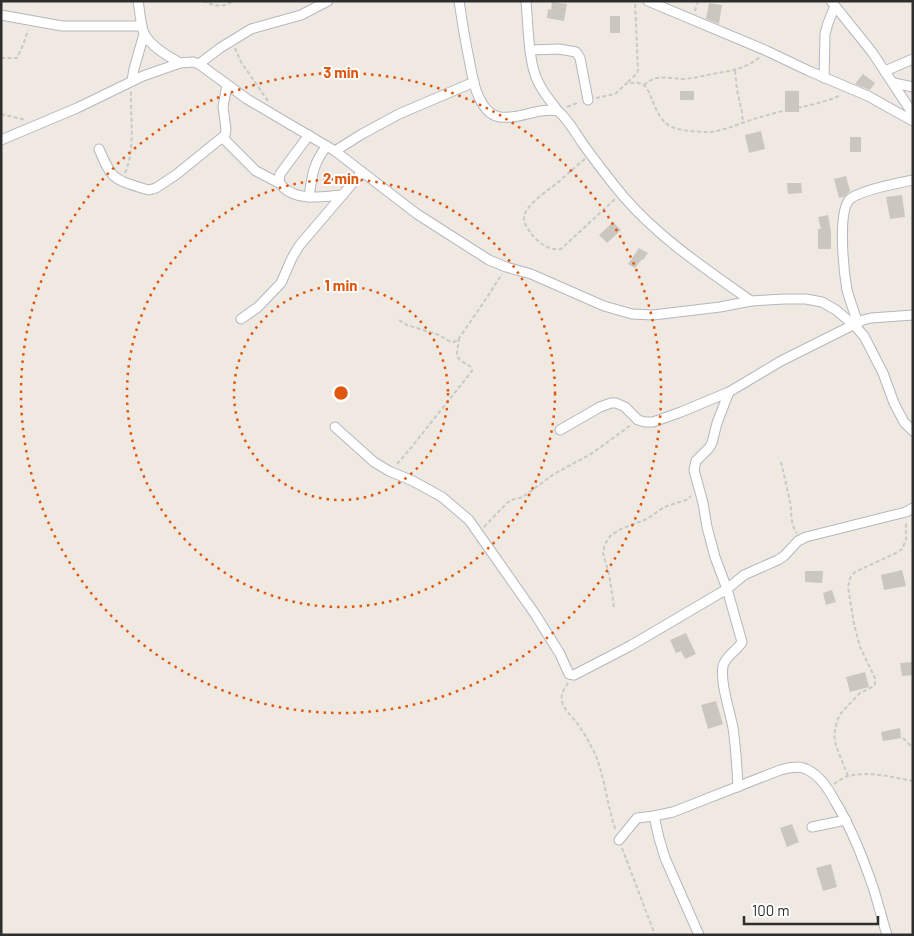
<svg xmlns="http://www.w3.org/2000/svg" width="914" height="936" font-family="Barlow,sans-serif">
	<style>
		.building { fill: #cbc7bf }
		.lines { fill: none; stroke-linecap: round; stroke-linejoin: round }
		.street-casing { stroke: #b4b7c1; stroke-width: 11 }
		.path { stroke: #c9c9c9; stroke-width: 2; stroke-dasharray: 4 2.5; stroke-linecap: butt }
		.street { stroke: #fff; stroke-width: 9 }
		.ring { fill: none; stroke: #df570e; stroke-width: 2.5; stroke-dasharray: 2.5 5 }
		.centre { fill: #df570e; stroke: #fff; stroke-width: 2.5 }
		.ring-label { font-size: 15px; text-anchor: middle; font-weight: bold; fill: #df570e; stroke: #fff; stroke-width: 4; stroke-linejoin: round; paint-order: stroke }
	</style>
	<rect width="100%" height="100%" fill="#efe9e1"/>
	<g class="building">
		<path d="M552 2 567 4 564 21 547 18 548 9 551 10Z"/>
		<path d="M709 3 722 5 719 24 706 19Z"/>
		<rect x="610" y="16" width="10" height="17"/>
		<path d="M863 74 875 83 870 90 855 84Z"/>
		<rect x="680" y="91" width="14" height="9"/>
		<rect x="785" y="91" width="14" height="21"/>
		<path d="M761 131 765 149 749 153 745 135Z"/>
		<rect x="850" y="137" width="11" height="15"/>
		<path d="M846 176 850 191 844 197 839 198 834 179Z"/>
		<path d="M787 183H801L802 193 788 194Z"/>
		<path d="M902 195 905 217 890 219 886 197Z"/>
		<path d="M828 215 831 232V249H818V229H821L818 217Z"/>
		<path d="M613 222 621 230 607 243 599 235Z"/>
		<path d="M639 248 648 253 643 260 642 259 635 268 628 264Z"/>
		<path d="M902 570 906 586 884 590 881 575Z"/>
		<path d="M805 571H823L822 583 805 582Z"/>
		<path d="M832 590 836 602 826 605 823 593Z"/>
		<path d="M686 633 696 654 685 659 681 651 676 653 670 640Z"/>
		<path d="M913 662V675L902 676 900 663Z"/>
		<path d="M865 672 869 687 850 692 846 677Z"/>
		<path d="M716 701 723 724 708 729 701 705Z"/>
		<path d="M900 728 901 738 883 741 881 732Z"/>
		<path d="M792 824 799 842 787 847 780 828Z"/>
		<path d="M831 864 837 887 823 891 816 868Z"/>
	</g>
	<g class="lines">
		<defs>
			<g id="street">
				<path d="M138 1C140 11 140 23 144 33 150 46 168 56 180 63"/>
				<path d="M459 1C462 21 465 40 469 59 472 74 474 90 482 103 486 110 492 116 500 117 520 120 537 107 558 111 568 119 576 134 583 144 596 162 609 179 623 196 659 238 706 269 751 301"/>
				<path d="M526 1C528 22 528 52 534 71 538 86 548 98 558 111"/>
				<path d="M648 1 767 51 809 71 868 96 913 121"/>
				<path d="M831 1 872 52 913 114"/>
				<path d="M1 15 62 26H142"/>
				<path d="M530 50 559 49 576 52 580 58 588 100"/>
				<path d="M199 64 220 48 251 29 301 15 328 1"/>
				<path d="M885 71 913 59"/>
				<path d="M824 78 825 34 828 23 835 6"/>
				<path d="M132 81 134 69 144 34"/>
				<path d="M894 83 913 87"/>
				<path d="M309 135 280 174C278 181 280 184 284 188 300 202 324 196 343 195"/>
				<path d="M223 138 256 171 279 183"/>
				<path d="M1 140 77 108 143 76 180 63 193 62 199 64 247 99 335 151 417 214 489 260 506 267 531 274 604 306 632 314 653 315 720 307 751 301 785 299H806L822 302 836 310 854 325 864 336 883 373 894 403 904 422 913 431"/>
				<path d="M99 149C112 180 113 179 145 189L149 190 156 188 177 174 225 135 226 129 223 107 227 85"/>
				<path d="M335 151 362 134 399 114 474 82"/>
				<path d="M309 197C312 176 313 163 327 146"/>
				<path d="M241 319 258 307 281 283 292 258 299 246 362 172"/>
				<path d="M858 323C854 312 850 301 847 290 844 273 837 211 850 199 861 190 898 183 913 180"/>
				<path d="M729 392 717 423 712 443 709 448 696 461 694 470 703 503 707 527 715 557 727 589 742 642C737 651 726 655 723 666 720 683 730 711 733 728 736 748 737 767 738 787"/>
				<path d="M335 427 374 462 389 471 413 481 442 497 469 520 535 614 560 654 569 674 574 675 630 646 727 589 744 575 778 560 784 556 798 541 806 537 906 512 913 508"/>
				<path d="M560 430 600 407 611 403H616L625 407 638 420 645 422H653L681 412 729 392 781 361 863 320 871 318 913 315"/>
				<path d="M654 816 659 838 665 858 699 935"/>
				<path d="M812 827 846 820"/>
				<path d="M619 840 637 818 654 816 673 812 780 770C788 768 798 765 806 769 820 775 829 790 836 803 852 829 863 858 873 887 878 903 882 919 887 935"/>
			</g>
		</defs>
		<use href="#street" class="street-casing"/>
		<g class="path">
			<path d="M203 1C213 6 224 8 233 1"/>
			<path d="M695 11 698 1"/>
			<path d="M235 48 241 62 268 101"/>
			<path d="M1 58H17L23 45 28 30"/>
			<path d="M735 71 737 90 742 112 743 123"/>
			<path d="M628 82 637 73 638 70 635 1"/>
			<path d="M644 85C658 73 668 79 685 79 694 78 703 76 712 74 730 71 745 69 760 57"/>
			<path d="M596 98 615 94 627 83C632 83 637 82 642 84 653 89 653 119 672 127 682 131 698 132 709 132 721 131 731 127 742 123 753 119 764 116 775 113 797 107 820 105 841 95"/>
			<path d="M567 107 579 102"/>
			<path d="M1 114 26 120"/>
			<path d="M585 159C577 165 571 171 564 177 555 186 525 204 524 217 523 224 530 232 534 237 541 244 550 251 561 249L615 199"/>
			<path d="M125 173C136 147 130 118 131 91"/>
			<path d="M399 320 407 325 439 335 449 341 453 342 457 341 484 302 502 274"/>
			<path d="M781 462C784 475 787 488 790 502 792 512 790 525 797 533"/>
			<path d="M397 464 410 449 472 371 471 367C454 356 456 360 459 339"/>
			<path d="M484 527 507 503 511 500 523 497 554 474 591 454 631 425"/>
			<path d="M614 607 609 574 603 553 605 544 611 535 621 529 647 519 664 507 686 500 691 496"/>
			<path d="M568 683C565 688 560 694 562 701 563 709 572 716 577 723 582 730 587 738 591 746 605 771 606 804 616 831"/>
			<path d="M903 738 913 748"/>
			<path d="M848 776 836 746 834 735 837 721 841 713 860 693 872 687 875 684V678L860 647 854 624 848 587 850 578 855 572 896 553 902 549 906 540V522"/>
			<path d="M834 784C838 781 843 778 848 776 870 771 892 777 913 781"/>
			<path d="M622 848 655 935"/>
		</g>
		<use href="#street" class="street"/>
	</g>
	<g class="ring">
		<circle cx="341" cy="393" r="107"/>
		<circle cx="341" cy="393" r="214"/>
		<circle cx="341" cy="393" r="320"/>
	</g>
	<circle cx="341" cy="393" r="8" class="centre"/>
	<g class="ring-label">
		<text x="341" y="78">3 min</text>
		<text x="341" y="184">2 min</text>
		<text x="341" y="291">1 min</text>
	</g>
	<rect width="914" height="936" fill="none" stroke="#2e2e2e" stroke-width="5"/>
	<path d="M744 916v8h134v-8" fill="none" stroke="#2e2e2e" stroke-width="2.5"/>
	<text x="752" y="916" font-size="15" fill="#2e2e2e" stroke="#ffffff" stroke-width="4" paint-order="stroke">100 m</text>
</svg>
